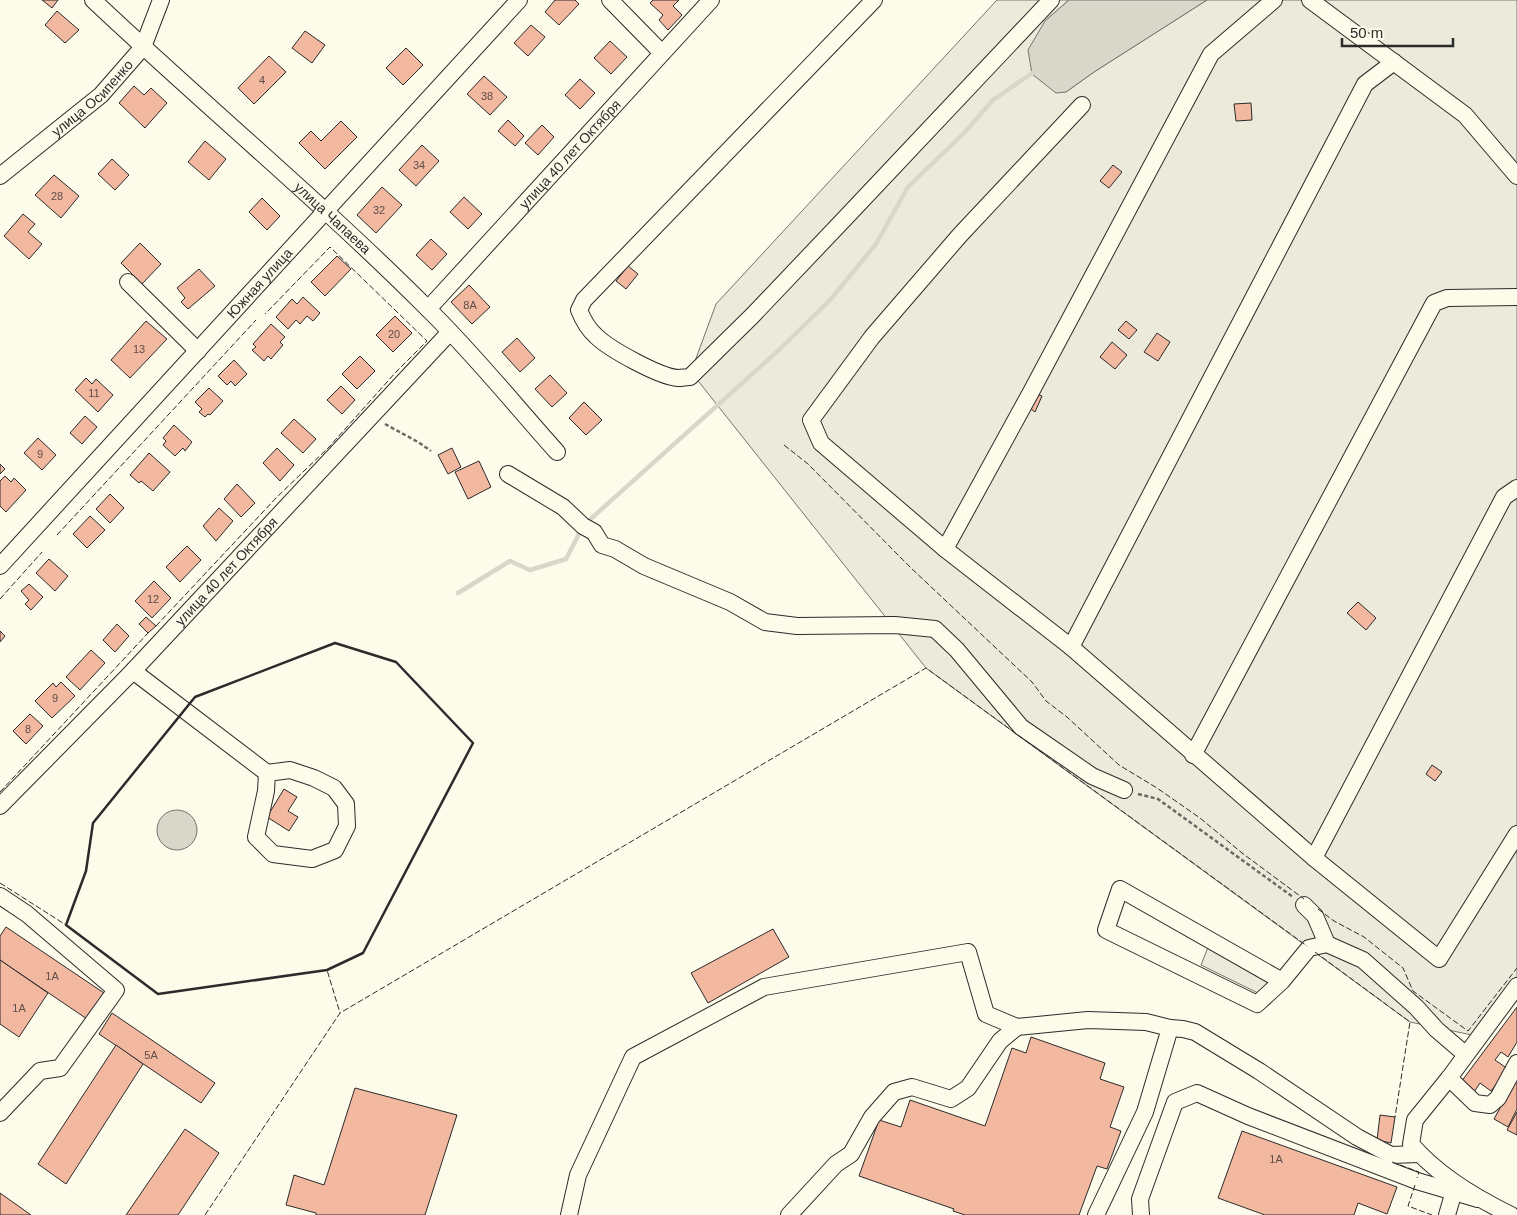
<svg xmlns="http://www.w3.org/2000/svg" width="1517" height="1215" font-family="Helvetica,sans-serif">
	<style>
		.green { fill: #ecebdb; stroke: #74746e }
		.water { fill: #d8d7c9; stroke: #74746e }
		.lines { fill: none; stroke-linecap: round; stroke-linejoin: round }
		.stream { stroke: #d8d7c9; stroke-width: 4.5 }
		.building { fill: #f2b8a0; stroke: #2b2b2b }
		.minor-casing { stroke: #2b2b2b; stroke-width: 18 }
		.path { stroke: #6a6964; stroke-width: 2.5; stroke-dasharray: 4 2.5; stroke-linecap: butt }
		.minor { stroke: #fdfbea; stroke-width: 16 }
		.fence { stroke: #2b2b2b; stroke-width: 1; stroke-dasharray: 6 2.5; stroke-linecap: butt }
		.wall { stroke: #2b2b2b; stroke-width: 2.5 }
		.labels { text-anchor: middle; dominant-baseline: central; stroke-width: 4; stroke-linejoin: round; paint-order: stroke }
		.number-label { font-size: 11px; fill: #5d4e48 }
		.street-label { font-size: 14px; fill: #2b2b2b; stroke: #fdfbea }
	</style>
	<rect width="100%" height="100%" fill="#fdfbea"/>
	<g class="green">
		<path d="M997 0H1069L1045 21 1066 92 1094 72 1207 0H1517V982L1472 1035 1410 1022 926 668 691 372 716 304Z"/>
		<path d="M1209 945 1269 981 1260 994 1201 965Z"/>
	</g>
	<g class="water">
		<path d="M1069 0H1207L1094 72 1066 92 1056 93 1032 74 1028 50 1045 21Z"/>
		<circle cx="177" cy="830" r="20"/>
	</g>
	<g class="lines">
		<g class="stream">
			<path d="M585 524 779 350 831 299 876 244 908 187 964 133 993 100 1035 71"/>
			<path d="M458 593 510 561 530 570 566 559 581 530"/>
		</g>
	</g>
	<g class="building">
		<path d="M42 0H58L52 8Z"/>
		<path d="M555 0H575L579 4 559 25 545 12Z"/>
		<path d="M653 0H679L673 6 682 15 668 30 659 20 663 15 650 3Z"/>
		<path d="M57 11 79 30 65 43 45 25Z"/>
		<path d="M531 25 545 37 528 56 514 43Z"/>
		<path d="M305 31 325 45 312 63 292 48Z"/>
		<path d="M610 41 627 57 611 74 594 58Z"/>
		<path d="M406 48 423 65 403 85 386 68Z"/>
		<path d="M269 56 286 72 254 104 238 88Z"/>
		<path d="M484 76 507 97 490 115 467 94Z"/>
		<path d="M580 79 595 93 580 109 565 95Z"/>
		<path d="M134 86 144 95 151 88 167 103 145 128 119 103Z"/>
		<path d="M1251 103 1252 120 1236 121 1234 104Z"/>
		<path d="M508 120 524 136 515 146 498 131Z"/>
		<path d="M341 121 357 137 325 169 299 143 311 131 321 141Z"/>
		<path d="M542 125 554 137 538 155 525 143Z"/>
		<path d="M205 141 226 159 209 180 188 162Z"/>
		<path d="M422 145 439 161 416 186 399 170Z"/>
		<path d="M112 159 129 175 115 190 98 174Z"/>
		<path d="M1113 165 1122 172 1109 188 1100 181Z"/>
		<path d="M54 175 79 196 61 218 35 195Z"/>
		<path d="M382 187 402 205 376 233 357 215Z"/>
		<path d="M464 197 482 214 468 229 450 212Z"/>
		<path d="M262 198 280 216 267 230 249 212Z"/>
		<path d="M23 214 35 224 28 232 42 244 29 259 4 236Z"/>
		<path d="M431 239 447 254 432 270 416 255Z"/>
		<path d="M140 243 161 264 142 284 121 263Z"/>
		<path d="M337 256 351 269 325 296 311 282Z"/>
		<path d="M628 266 638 274 626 289 616 281Z"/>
		<path d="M199 269 215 286 188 309 181 302 185 298 177 288Z"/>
		<path d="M469 285 490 307 472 324 451 302Z"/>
		<path d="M303 297 320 313 313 321 307 316 300 324 296 320 288 329 276 317 292 299 297 304Z"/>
		<path d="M395 316 412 333 393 352 376 335Z"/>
		<path d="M146 321 167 339 130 378 111 360Z"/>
		<path d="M1126 321 1137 330 1129 339 1118 330Z"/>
		<path d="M271 324 285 337 280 342 283 345 271 359 268 356 264 361 252 350 256 347 253 344Z"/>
		<path d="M1157 333 1170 342 1158 361 1144 352Z"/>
		<path d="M517 338 535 358 520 372 502 352Z"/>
		<path d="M1112 342 1127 355 1115 369 1100 357Z"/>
		<path d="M360 356 375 371 357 389 342 374Z"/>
		<path d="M234 360 247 374 235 386 231 381 227 385 218 376Z"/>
		<path d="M550 375 567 393 552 407 535 389Z"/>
		<path d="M86 378 92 384 96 379 113 395 98 412 75 390Z"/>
		<path d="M341 386 355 400 342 414 327 400Z"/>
		<path d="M209 388 223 401 210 415 208 414 205 417 199 412 202 409 195 402Z"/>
		<path d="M1031 392 1042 396 1035 412 1026 405Z"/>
		<path d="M584 402 602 420 586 435 569 418Z"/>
		<path d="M85 416 97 427 82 444 70 433Z"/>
		<path d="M294 419 316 439 303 453 281 433Z"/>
		<path d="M174 425 192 442 185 451 183 448 175 456 163 445 166 441 163 438Z"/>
		<path d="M38 438 56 455 42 470 24 453Z"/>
		<path d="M277 448 294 465 280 481 263 463Z"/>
		<path d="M452 448 461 467 448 474 438 455Z"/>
		<path d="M149 453 170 472 153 491 141 481 139 483 130 475Z"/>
		<path d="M479 461 491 487 468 499 455 472Z"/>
		<path d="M0 464 5 469 0 474Z"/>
		<path d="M5 476 11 482 14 478 26 490 6 512 0 506V481Z"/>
		<path d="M237 484 255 503 241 517 224 499Z"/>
		<path d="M110 494 124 508 110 523 96 509Z"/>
		<path d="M219 508 233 521 216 541 203 526Z"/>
		<path d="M90 516 105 530 87 548 73 534Z"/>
		<path d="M187 546 201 560 180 582 166 567Z"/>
		<path d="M49 559 68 576 55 591 36 573Z"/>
		<path d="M154 581 171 598 152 618 135 601Z"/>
		<path d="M29 584 43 597 31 610 25 604 29 600 21 591Z"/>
		<path d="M1358 602 1376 618 1366 630 1347 613Z"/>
		<path d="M146 617 156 626 148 633 139 624Z"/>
		<path d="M117 624 129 636 115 652 103 640Z"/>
		<path d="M0 631 5 636 0 642Z"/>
		<path d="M91 650 105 663 80 690 66 677Z"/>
		<path d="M61 682 75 696 52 718 35 701 53 683 56 687Z"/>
		<path d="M30 714 43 726 26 744 13 731Z"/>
		<path d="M1432 765 1442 772 1435 781 1426 774Z"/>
		<path d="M284 789 297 797 288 811 298 817 289 831 267 817Z"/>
		<path d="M6 927 104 993 87 1019 0 960V936Z"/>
		<path d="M773 929 789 957 708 1003 691 973Z"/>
		<path d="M0 960 48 993 19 1037 0 1024Z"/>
		<path d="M1517 1007V1042L1508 1057 1501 1052 1495 1060 1508 1069 1491 1091 1480 1083 1474 1092 1461 1082Z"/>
		<path d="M112 1013 215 1083 201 1103 99 1034Z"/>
		<path d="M1031 1037 1105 1063 1100 1079 1124 1087 1110 1127 1121 1131 1107 1169 1097 1166 1079 1215H965L953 1211 954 1209 859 1176 879 1120 901 1127 910 1100 985 1126 1012 1048 1026 1053Z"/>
		<path d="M116 1045 143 1064 66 1184 38 1164Z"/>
		<path d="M1517 1077V1109L1508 1127 1494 1119Z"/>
		<path d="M355 1088 457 1115 425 1215H316V1213L286 1205 294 1175 324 1185Z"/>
		<path d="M1517 1112V1135L1507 1130Z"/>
		<path d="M1380 1115 1395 1117 1391 1143 1377 1140Z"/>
		<path d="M185 1129 219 1153 178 1215H126Z"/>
		<path d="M1242 1131 1397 1187 1387 1214 1358 1203 1354 1215H1265L1218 1198Z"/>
		<path d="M0 1193 31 1215H0Z"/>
	</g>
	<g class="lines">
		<defs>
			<g id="minor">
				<path id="s1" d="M93 0C203 104 320 201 427 308 473 353 514 404 557 452"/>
				<path d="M610 0 662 53"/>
				<path d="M874 0 584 300 579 310C583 320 588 329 596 336 609 349 660 377 678 378 682 378 686 377 690 377L753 315 850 213 1051 0"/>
				<path d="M1310 0 1465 115 1517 176"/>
				<path d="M1082 105 960 235 872 337 811 420 821 443 945 549 1071 647 1314 858 1439 959 1517 834"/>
				<path id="s2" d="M0 176 101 95 143 47 161 0"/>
				<path d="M128 282 198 351"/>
				<path id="s3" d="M428 309 711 0"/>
				<path d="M508 474 563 507 583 526 594 532 602 545 615 549 644 566 730 602 765 622 797 626 895 625 935 629 957 650 1021 727 1092 776 1124 790"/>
				<path d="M945 549 1031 392 1211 54 1274 0"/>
				<path id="s4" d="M0 566 519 0"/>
				<path d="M1071 647 1365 84 1394 62"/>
				<path d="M133 671 267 773 290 770 314 778 334 788 346 804 347 826 335 850 312 859 273 854 256 837 266 791 267 773"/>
				<path d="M1193 755 1434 303 1447 298 1517 297"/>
				<path id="s5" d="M0 806 133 671 450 332"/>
				<path d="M1314 858 1504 497 1517 488"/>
				<path d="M0 896 27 914 116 990 60 1068 40 1071 0 1113"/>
				<path d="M1304 905 1315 916 1327 944 1363 960 1416 1007 1437 1030 1465 1054"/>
				<path d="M1282 981 1120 889 1106 930 1257 1004 1282 981 1309 948 1327 944"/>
				<path d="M1449 1078 1475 1103 1490 1105 1498 1098 1517 1063"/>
				<path d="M569 1215 578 1175 633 1057 764 987 968 952 986 1014 1017 1027"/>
				<path d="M789 1215 836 1164 851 1154 872 1117 894 1092 912 1087 951 1099 968 1088 1000 1041 1017 1027 1088 1020 1146 1022 1170 1028"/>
				<path d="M1096 1215 1145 1112 1170 1028 1183 1029 1195 1032 1259 1071 1357 1137 1391 1155 1419 1154"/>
				<path d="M1141 1215 1140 1199 1175 1102 1197 1093 1248 1116 1417 1181 1478 1199"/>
				<path d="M1447 1215 1454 1191"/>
				<path d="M1511 1215C1474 1197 1437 1175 1411 1144L1415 1120 1449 1078 1517 986"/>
			</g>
		</defs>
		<use href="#minor" class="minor-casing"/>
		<g class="path">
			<path d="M385 424 418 442 431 451"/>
			<path d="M1138 794 1158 799 1293 897"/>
		</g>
		<use href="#minor" class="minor"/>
		<g class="fence">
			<path d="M784 445 808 464 911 568 1032 682 1046 701 1067 717 1119 765 1157 788 1200 818 1242 853 1304 899"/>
			<path d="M57 535 256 320"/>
			<path d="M0 599 42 552"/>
			<path d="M156 626 277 497 329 447 396 372 427 341 330 247 265 314"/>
			<path d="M0 792 148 633"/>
			<path d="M0 883 66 925 158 994 327 970 340 1013"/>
			<path d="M1318 909 1334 921 1364 937 1403 968 1413 991 1468 1031 1517 968"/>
			<path d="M1315 952 1410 1022 1395 1117"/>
			<path d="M1392 1162 1419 1172 1417 1178"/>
			<path d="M1415 1185 1408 1206 1432 1215"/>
			<path d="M205 1215 340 1013 926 668 1307 946"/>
		</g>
		<path class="wall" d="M335 643 396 662 473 743 363 953 327 970 158 994 66 925 86 871 93 823 195 697Z"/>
	</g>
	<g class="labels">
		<g class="number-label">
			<text x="262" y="80">4</text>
			<text x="487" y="96">38</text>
			<text x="419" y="165">34</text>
			<text x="57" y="196">28</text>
			<text x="379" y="210">32</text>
			<text x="470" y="305">8А</text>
			<text x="394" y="334">20</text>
			<text x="139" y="349">13</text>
			<text x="94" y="393">11</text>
			<text x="40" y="454">9</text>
			<text x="153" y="599">12</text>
			<text x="55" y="698">9</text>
			<text x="28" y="729">8</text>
			<text x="52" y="976">1А</text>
			<text x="19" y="1008">1А</text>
			<text x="151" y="1055">5А</text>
			<text x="1276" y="1159">1А</text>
		</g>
		<g class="street-label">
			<text stroke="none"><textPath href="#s2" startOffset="121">улица Осипенко</textPath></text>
			<text stroke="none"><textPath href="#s3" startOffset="210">улица 40 лет Октября</textPath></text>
			<text stroke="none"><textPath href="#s1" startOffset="324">улица Чапаева</textPath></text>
			<text stroke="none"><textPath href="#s4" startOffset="384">Южная улица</textPath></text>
			<text stroke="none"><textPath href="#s5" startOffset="326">улица 40 лет Октября</textPath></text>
		</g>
	</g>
	<path d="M1342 38v8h111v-8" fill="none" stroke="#2b2b2b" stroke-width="2.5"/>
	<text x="1350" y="38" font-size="15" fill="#2b2b2b" stroke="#fdfbea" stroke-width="4" paint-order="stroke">50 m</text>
</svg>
